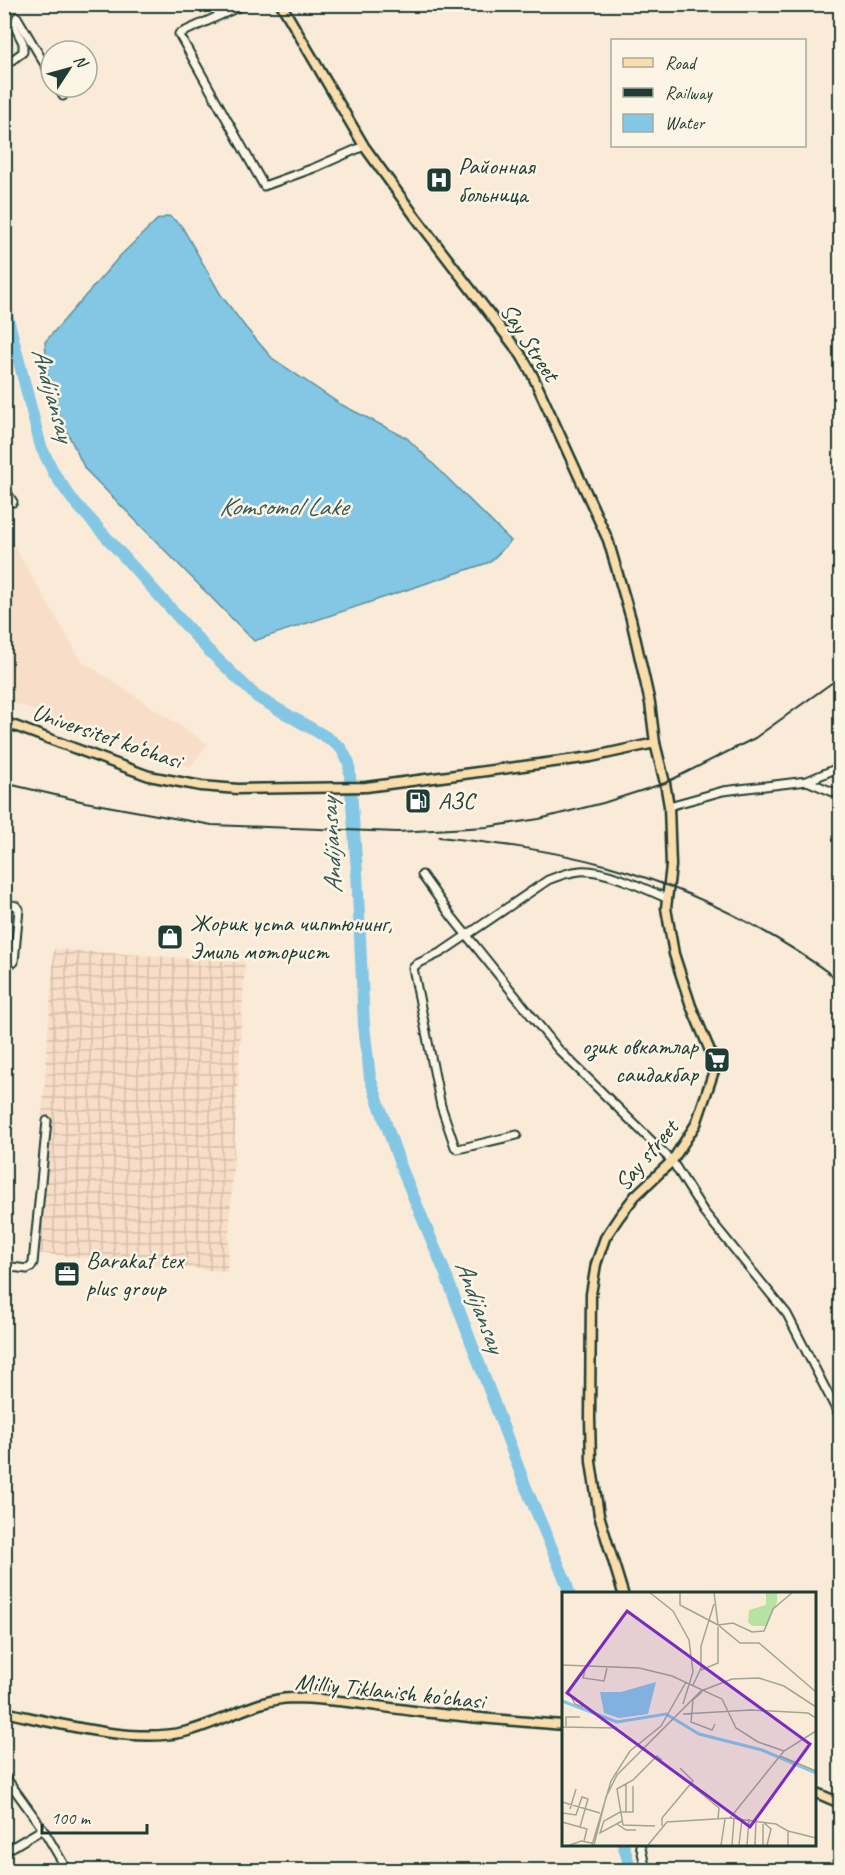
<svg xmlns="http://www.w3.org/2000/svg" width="845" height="1875" font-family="Caveat,sans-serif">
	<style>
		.built { fill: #f8dec8 }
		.industrial { fill: url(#industrial-grid) }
		.water { fill: #84c7e5; stroke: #5c909e; stroke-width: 1.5 }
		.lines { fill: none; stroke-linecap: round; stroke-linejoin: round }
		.river { stroke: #84c7e5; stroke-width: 12 }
		.minor-casing { stroke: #1f3d34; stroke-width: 11 }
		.major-casing { stroke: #1f3d34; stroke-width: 13 }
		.minor { stroke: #fcf5e5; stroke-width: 7 }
		.major { stroke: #faddab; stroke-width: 8 }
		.rail { stroke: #1f3d34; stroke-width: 2 }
		.labels { text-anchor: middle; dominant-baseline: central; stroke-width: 5; stroke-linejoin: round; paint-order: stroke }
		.poi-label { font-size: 24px; fill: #1f3d34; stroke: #fcf5e5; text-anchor: start }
		.street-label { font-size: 24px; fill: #1f3d34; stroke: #fcf5e5 }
		.water-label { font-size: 26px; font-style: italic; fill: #335957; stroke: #fcf5e5 }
		.inset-river { fill: none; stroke: #84c7e5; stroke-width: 3 }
		.inset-road { fill: none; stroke: #a2a596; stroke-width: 1.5 }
		.view { fill: #7b2cbf; fill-opacity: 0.15; stroke: #7b2cbf; stroke-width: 3 }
		.inset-edge { fill: none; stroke: #1f3d34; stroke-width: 3 }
	</style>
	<defs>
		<pattern id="industrial-grid" width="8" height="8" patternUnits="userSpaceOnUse" patternTransform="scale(1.5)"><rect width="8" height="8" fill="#f8dec8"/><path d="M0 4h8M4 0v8" fill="none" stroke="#d4bfac"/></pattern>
	</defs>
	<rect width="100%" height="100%" fill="#faebd8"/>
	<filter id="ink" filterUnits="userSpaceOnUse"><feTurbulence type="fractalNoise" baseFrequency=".0167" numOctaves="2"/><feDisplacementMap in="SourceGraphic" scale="12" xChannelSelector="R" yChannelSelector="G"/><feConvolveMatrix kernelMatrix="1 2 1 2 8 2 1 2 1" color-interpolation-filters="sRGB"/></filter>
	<g filter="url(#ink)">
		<path class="built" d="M4 529 82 661 208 744 190 767 5 700Z"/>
		<path class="industrial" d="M54 949 245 962 227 1272 36 1253 48 1119H42Z"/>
		<path class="water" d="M169 216 181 225 221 295 246 328 272 358 340 404 407 438 511 541 490 562 254 641 85 469 56 409 48 377 45 342 120 256 157 220Z"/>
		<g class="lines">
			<g class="river">
				<path d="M4 303 41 447 55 475 72 499 207 649 257 697 328 738 341 748 349 763 357 872 364 1025 370 1078 401 1167 444 1270 525 1485 566 1582 569 1593"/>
				<path d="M623 1844 631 1870"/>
			</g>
			<defs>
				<g id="minor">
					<path d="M245 4 179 34 264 186 314 168 364 146"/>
					<path d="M17 17 51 75"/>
					<path d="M4 66 23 52V43L12 21"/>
					<path d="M58 87 63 96"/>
					<path d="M4 488 13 502"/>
					<path d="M807 781 840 795"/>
					<path d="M669 806 723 791 807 781 840 767"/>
					<path d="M422 875 452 917 558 1049 672 1161 704 1212 787 1314 840 1417"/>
					<path d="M4 903 16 906 19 909 14 962"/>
					<path d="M517 1135 458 1149 455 1147 441 1106 413 968 417 964 442 952 548 880C558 876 568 872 580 871 604 869 644 888 666 898"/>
					<path d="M4 1266 27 1269 31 1267 33 1263 47 1121"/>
					<path d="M4 1775 43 1829 67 1870"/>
					<path d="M640 1844 646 1870"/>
					<path d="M4 1852 43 1829"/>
				</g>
				<g id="major">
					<path d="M281 4 364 146 414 215 521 355 532 374 608 540 631 619 650 703 655 743 665 783 669 806 671 866 666 908 674 954 691 1006 716 1065 696 1124 672 1161 635 1196 619 1217 605 1238 596 1264 591 1294 590 1418 591 1462 599 1515 623 1593"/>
					<path d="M4 722 149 776 201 786 238 789 366 787 591 757 655 743"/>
					<path d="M4 1712C56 1723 132 1744 184 1732 220 1724 255 1699 292 1698 332 1698 374 1706 414 1711 463 1717 513 1721 563 1725"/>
					<path d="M814 1792 840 1803"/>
				</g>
			</defs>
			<use href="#minor" class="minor-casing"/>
			<use href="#major" class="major-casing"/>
			<use href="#minor" class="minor"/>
			<use href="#major" class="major"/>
			<g class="rail">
				<path d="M4 783 85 802 212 825 397 832 487 827 539 819 603 803 665 783 755 738 840 677"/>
				<path d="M439 837C494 843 551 850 605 865 690 889 769 928 840 981"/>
			</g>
		</g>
	</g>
	<defs>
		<symbol id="hospital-square" viewBox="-11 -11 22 22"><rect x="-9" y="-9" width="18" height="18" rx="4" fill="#1f3d34" stroke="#fcf5e5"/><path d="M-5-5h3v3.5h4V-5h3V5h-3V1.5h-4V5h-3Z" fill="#fff"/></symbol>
		<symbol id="fuel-square" viewBox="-11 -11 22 22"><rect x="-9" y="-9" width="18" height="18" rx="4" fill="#1f3d34" stroke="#fcf5e5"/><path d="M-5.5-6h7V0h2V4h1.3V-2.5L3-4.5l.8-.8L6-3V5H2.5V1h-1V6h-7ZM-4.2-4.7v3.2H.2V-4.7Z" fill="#fff"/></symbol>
		<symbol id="shop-square" viewBox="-11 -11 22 22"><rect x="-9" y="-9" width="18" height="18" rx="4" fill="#1f3d34" stroke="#fcf5e5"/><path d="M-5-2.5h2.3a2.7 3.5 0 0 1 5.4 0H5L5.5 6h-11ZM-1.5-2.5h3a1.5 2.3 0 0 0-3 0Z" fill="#fff"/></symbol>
		<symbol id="supermarket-square" viewBox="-11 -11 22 22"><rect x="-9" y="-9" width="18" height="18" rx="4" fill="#1f3d34" stroke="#fcf5e5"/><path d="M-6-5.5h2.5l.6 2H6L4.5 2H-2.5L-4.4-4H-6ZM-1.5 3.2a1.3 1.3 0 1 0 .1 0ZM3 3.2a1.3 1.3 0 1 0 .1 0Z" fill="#fff"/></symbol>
		<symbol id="office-square" viewBox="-11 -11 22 22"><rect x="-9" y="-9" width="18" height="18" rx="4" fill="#1f3d34" stroke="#fcf5e5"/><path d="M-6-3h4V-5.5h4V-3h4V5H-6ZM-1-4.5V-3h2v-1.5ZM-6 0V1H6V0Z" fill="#fff"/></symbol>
	</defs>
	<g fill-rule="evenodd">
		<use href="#hospital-square" x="424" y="165" width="30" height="30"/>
		<use href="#fuel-square" x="403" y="786" width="30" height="30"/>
		<use href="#shop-square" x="155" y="922" width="30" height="30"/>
		<use href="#supermarket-square" x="702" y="1045" width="30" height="30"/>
		<use href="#office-square" x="52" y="1259" width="30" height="30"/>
	</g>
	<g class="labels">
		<g class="poi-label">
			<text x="458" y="166">Районная<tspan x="458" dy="28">больница</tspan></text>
			<text x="438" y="801">АЗС</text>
			<text x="190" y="923">Жорик уста чиптюнинг,<tspan x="190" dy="28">Эмиль моторист</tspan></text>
			<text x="698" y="1046" text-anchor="end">озик овкатлар<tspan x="698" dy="28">саидакбар</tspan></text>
			<text x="86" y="1260">Barakat tex<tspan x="86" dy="28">plus group</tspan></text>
		</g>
		<g class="street-label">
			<text transform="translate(530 342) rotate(57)">Say Street</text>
			<text transform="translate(107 736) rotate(19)">Universitet kо‘chasi</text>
			<text transform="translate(646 1155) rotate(-50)">Say street</text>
			<text transform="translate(390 1691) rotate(6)">Milliy Tiklanish ko'chasi</text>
		</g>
		<g class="water-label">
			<text transform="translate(53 394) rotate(74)">Andijansay</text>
			<text x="283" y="506">Komsomol Lake</text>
			<text transform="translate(331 846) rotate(-93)">Andijansay</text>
			<text transform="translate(480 1306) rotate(69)">Andijansay</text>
		</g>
	</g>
	<g transform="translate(562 1592)">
		<rect width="254" height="254" fill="#faebd8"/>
		<path d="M204 0H215V10L205 34H190L186 30 187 18 204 13Z" fill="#b7e3a1"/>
		<path d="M94 90 86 122 57 126 42 121 38 100H59Z" fill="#84c7e5"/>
		<path class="inset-river" d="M0 109 55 130 104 122 137 142 200 158 254 181"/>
		<path class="inset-road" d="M87 0 111 19 127 48 131 80 121 112M118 0V13L156 33 178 51H197L254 100M152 0 156 33M156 33 171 31 190 40 202 39 211 17 231 0M0 73 77 76 110 84 160 107 174 136 196 150 222 159M24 74 21 86 42 89 45 76M139 78 156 71V35M131 93 139 76V54L152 12M140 100 131 108 129 130 150 138 153 132M8 102 13 112 21 115M121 122 189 118 246 121 254 126M4 134V125H18M0 135 55 136M218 164 254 179M64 192V220M128 192 157 216 156 227M0 210 38 221M8 217 14 197M0 225 1 221 14 223 20 205 26 207 18 235M168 226 214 232 226 239V253M60 229 38 241 42 229 58 220H71V194M0 230 25 237 22 249M201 230 209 237 205 253M55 232 64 238H74M93 234 61 233 55 197 71 188 95 164 100 168M100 234V226L131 189 118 176M226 239 254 246M8 253 19 249 30 251M30 253 49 189 68 159 99 134 124 90M32 253 44 205 55 183 139 99 170 87 197 86 222 94 254 115M86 253 105 230 168 226 222 159 254 139M159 253 163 227M170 253 172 227M177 253 180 227M185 253 187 227M193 253 194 228M201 253V232"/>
		<path class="view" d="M65 19 248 152 188 235 5 101Z"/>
		<rect width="254" height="254" class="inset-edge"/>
	</g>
	<rect width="845" height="1875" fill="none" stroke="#fcf5e5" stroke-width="24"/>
	<rect x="12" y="12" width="821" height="1851" fill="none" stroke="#1f3d34" stroke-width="2" filter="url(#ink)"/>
	<rect x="611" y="39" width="195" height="108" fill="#fcf5e5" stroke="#a4ab9e" stroke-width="1.5"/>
	<rect x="623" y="58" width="30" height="9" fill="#faddab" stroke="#a4ab9e" stroke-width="1.5"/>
	<text x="665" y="69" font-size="18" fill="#1f3d34">Road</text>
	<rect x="623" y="88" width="30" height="9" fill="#1f3d34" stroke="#a4ab9e" stroke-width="1.5"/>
	<text x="665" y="99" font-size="18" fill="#1f3d34">Railway</text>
	<rect x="623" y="114" width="30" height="18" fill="#84c7e5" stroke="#a4ab9e" stroke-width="1.5"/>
	<text x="665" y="129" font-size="18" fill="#1f3d34">Water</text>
	<g transform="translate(69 69) rotate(54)"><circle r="28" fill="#fcf5e5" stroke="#a4ab9e" stroke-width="1.5"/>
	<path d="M0-4.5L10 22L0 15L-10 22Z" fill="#1f3d34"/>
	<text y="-9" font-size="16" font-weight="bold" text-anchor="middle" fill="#1f3d34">N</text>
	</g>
	<path d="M42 1824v9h105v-9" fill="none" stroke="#1f3d34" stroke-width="3"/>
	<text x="51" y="1824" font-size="18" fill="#1f3d34" stroke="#fcf5e5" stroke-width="4.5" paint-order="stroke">100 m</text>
</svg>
